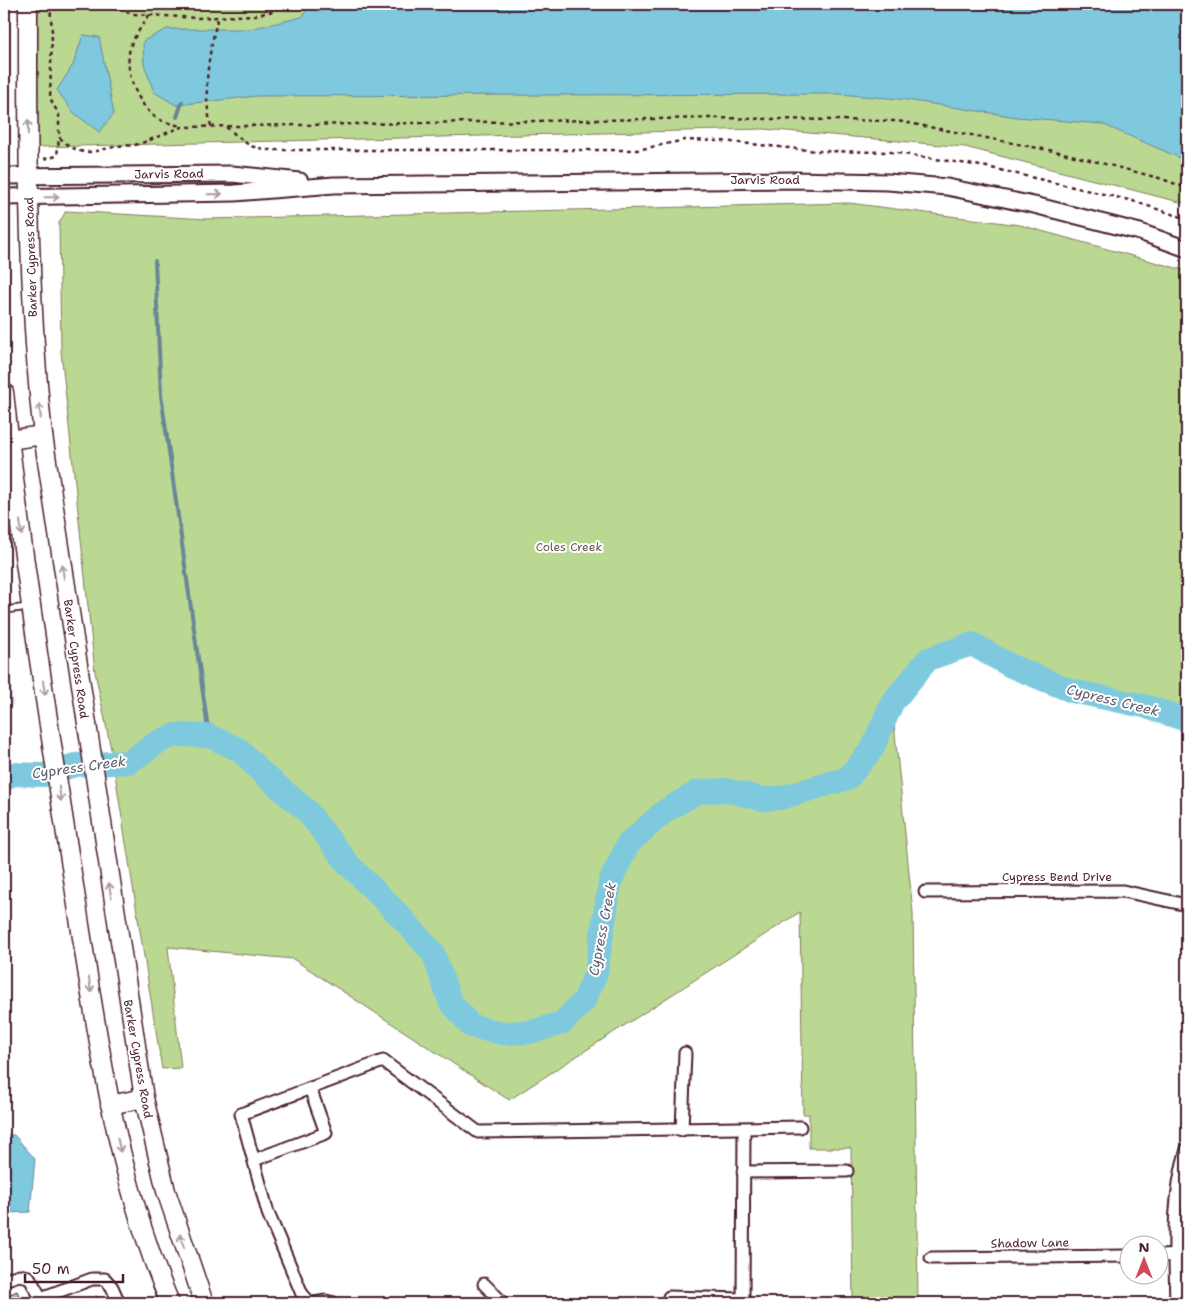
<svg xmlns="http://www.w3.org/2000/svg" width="1191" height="1307" font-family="'Shantell Sans',sans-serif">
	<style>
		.built { fill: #ece9f8 }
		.green { fill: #bad891; stroke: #827c5e }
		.water { fill: #7fc9df; stroke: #6a8597 }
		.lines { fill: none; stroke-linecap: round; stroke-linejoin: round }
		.stream { stroke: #6a8597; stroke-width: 4 }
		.river { stroke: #7fc9df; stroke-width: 24 }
		.building { fill: #beb5e7; stroke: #4a1f2b }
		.lane-casing { stroke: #4a1f2b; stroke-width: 9 }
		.street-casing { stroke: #4a1f2b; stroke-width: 15 }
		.secondary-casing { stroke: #4a1f2b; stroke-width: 19 }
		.primary-casing { stroke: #4a1f2b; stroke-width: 21 }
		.path { stroke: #4a1f2b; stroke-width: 2.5; stroke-dasharray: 4 4; stroke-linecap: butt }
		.lane { stroke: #fff; stroke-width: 5.5 }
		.street { stroke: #fff; stroke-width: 11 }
		.secondary { stroke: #fff; stroke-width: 15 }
		.primary { stroke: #fff; stroke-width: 18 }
		.oneway { stroke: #ae9aa0 }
		.labels { text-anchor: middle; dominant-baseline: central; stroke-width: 4; stroke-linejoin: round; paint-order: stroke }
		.street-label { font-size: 12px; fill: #4a1f2b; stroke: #fff }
		.park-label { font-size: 12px; fill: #6c564a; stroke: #fff }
		.water-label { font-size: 14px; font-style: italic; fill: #5d5a6a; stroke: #fff }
	</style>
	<rect width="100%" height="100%" fill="#fff"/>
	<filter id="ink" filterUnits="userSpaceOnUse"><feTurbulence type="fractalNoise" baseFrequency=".02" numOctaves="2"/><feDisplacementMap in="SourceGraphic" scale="10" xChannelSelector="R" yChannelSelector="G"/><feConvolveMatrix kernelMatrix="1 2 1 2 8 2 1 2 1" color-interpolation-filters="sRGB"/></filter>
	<g filter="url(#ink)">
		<path class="built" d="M4 634 14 705 4 708Z"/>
		<g class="green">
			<path d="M38 4H1187V204L965 147 764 129 38 147Z"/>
			<path d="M849 203 1020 225 1187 271V720L1144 706 1072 691 1011 666 972 644 928 659 892 703 913 913 918 1303H853L851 1148H809V1114H803L800 912 509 1100 293 959 168 947 181 1068 162 1069 111 749 95 672 61 351 59 223 66 211 207 219Z"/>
		</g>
		<g class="water">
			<path d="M310 4H1187V161L1102 124 1017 117 900 99 839 94 257 96 176 105 154 92 144 64 143 41 167 29H250L302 17Z"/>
			<path d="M83 35 99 37 114 114 99 132 73 112 57 90 73 65Z"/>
			<path d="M4 1135H14L35 1159 30 1212 4 1213Z"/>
		</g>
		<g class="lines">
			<g class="stream">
				<path d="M177 117 182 102"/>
				<path d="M155 261 161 395 209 736"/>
			</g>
			<path class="river" d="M4 779 12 774 43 775 75 765 129 762 158 742 175 735 209 736 240 750 261 772 306 810 349 865 401 917 433 953 450 1001 471 1026 502 1033 531 1032 562 1023 584 1001 596 973 610 882 628 844 665 811 697 792 725 790 762 799 780 798 848 778 872 749 892 703 928 659 972 644 1011 666 1072 691 1144 706 1187 720"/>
		</g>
		<path class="building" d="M17 1291 22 1303H4V1297Z"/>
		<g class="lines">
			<defs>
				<path id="lane" d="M4 610 29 607"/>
				<g id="street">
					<path d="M925 892 1123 891 1187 905"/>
					<path d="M744 1129 743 1299 745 1303"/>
					<path d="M682 1130 685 1053"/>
					<path d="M254 1160 326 1133 310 1088"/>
					<path d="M743 1172 847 1171"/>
					<path d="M1158 1256 1187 1255"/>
					<path d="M931 1258 1128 1256"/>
					<path d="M4 1280 19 1275 29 1277 41 1298 92 1279H105L112 1287 119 1303"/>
					<path d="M484 1284 503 1303"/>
					<path d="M669 1297 743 1299"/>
					<path d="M310 1303 302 1294 268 1213 241 1114 383 1061 478 1132 800 1127"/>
					<path d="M314 1303 326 1301 334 1303"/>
					<path d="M1176 1303C1175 1252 1171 1198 1187 1149"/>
				</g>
				<g id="secondary">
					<path d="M4 176 232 174 300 181"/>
					<path d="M4 197 235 193 334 185 792 180 888 182 947 187 1034 205 1140 232 1187 249"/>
				</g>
				<g id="primary">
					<path d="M28 4C28 148 27 292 43 435L144 1098 166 1191 204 1303"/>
					<path d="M4 392C21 553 47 713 72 873 95 1018 112 1167 170 1303"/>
					<path d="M9 440 43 435"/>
					<path d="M110 1105 144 1098"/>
				</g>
			</defs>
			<use href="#lane" class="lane-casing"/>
			<use href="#street" class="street-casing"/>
			<use href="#secondary" class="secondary-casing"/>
			<use href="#primary" class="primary-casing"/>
			<g class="path">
				<path d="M50 4 52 32 50 98 59 115V137C83 160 91 151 119 146 124 145 130 146 135 145 150 141 167 132 182 127L712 118 898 121 1059 152 1159 178 1187 188"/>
				<path d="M103 4 133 14 196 18 256 15 274 11 284 4"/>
				<path d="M149 15C143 24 137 33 132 42 122 66 135 101 155 117 162 122 173 124 181 126"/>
				<path d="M211 126C202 89 209 53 218 17"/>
				<path d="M226 127 250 146 268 150H637L685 140 722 141 817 151 891 152 987 167 1133 201 1187 219"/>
				<path d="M44 159 57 156 59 137"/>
				<path d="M81 1303 96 1297 98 1303"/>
			</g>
			<use href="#lane" class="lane"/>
			<use href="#street" class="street"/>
			<use href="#secondary" class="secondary"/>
			<use href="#primary" class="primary"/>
		</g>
		<defs><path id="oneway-shaft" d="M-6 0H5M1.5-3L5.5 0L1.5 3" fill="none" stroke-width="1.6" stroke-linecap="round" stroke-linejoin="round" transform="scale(1.25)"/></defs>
		<g class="oneway">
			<use href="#oneway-shaft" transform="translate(28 127) rotate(-90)"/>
			<use href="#oneway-shaft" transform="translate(215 194) rotate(-1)"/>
			<use href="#oneway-shaft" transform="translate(52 197) rotate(-1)"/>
			<use href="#oneway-shaft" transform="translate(40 411) rotate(-96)"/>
			<use href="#oneway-shaft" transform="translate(21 528) rotate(82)"/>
			<use href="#oneway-shaft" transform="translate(63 572) rotate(-98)"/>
			<use href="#oneway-shaft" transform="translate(44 688) rotate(82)"/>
			<use href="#oneway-shaft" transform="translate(60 794) rotate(81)"/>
			<use href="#oneway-shaft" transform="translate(110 890) rotate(-99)"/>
			<use href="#oneway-shaft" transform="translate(90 985) rotate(81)"/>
			<use href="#oneway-shaft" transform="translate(119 1145) rotate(77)"/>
			<use href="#oneway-shaft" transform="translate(182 1241) rotate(-108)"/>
		</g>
	</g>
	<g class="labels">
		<g class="street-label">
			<text transform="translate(169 174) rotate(-1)">Jarvis Road</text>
			<text x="765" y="180">Jarvis Road</text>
			<text transform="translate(31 257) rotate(-92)">Barker Cypress Road</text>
			<text transform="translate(76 659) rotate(82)">Barker Cypress Road</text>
			<text x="1057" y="877">Cypress Bend Drive</text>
			<text transform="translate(138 1059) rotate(80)">Barker Cypress Road</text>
			<text transform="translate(1030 1243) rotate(-1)">Shadow Lane</text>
		</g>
		<g class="park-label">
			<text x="569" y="547">Coles Creek</text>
		</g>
		<g class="water-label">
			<text transform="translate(1113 700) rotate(14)">Cypress Creek</text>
			<text transform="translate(79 767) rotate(-8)">Cypress Creek</text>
			<text transform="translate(602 929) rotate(-79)">Cypress Creek</text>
		</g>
	</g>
	<rect width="1191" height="1307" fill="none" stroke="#fff" stroke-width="20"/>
	<rect x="10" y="10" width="1171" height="1287" fill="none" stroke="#4a1f2b" stroke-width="2" filter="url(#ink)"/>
	<g transform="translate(1144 1260)"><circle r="24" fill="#ffffff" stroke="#b7a5aa"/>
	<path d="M0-4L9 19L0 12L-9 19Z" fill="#d1495b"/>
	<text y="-8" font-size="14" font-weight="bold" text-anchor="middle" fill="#4a1f2b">N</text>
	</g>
	<path d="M25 1274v8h98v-8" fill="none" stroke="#4a1f2b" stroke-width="2.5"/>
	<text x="32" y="1274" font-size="15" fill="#4a1f2b" stroke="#ffffff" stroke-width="4" paint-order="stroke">50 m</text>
</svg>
